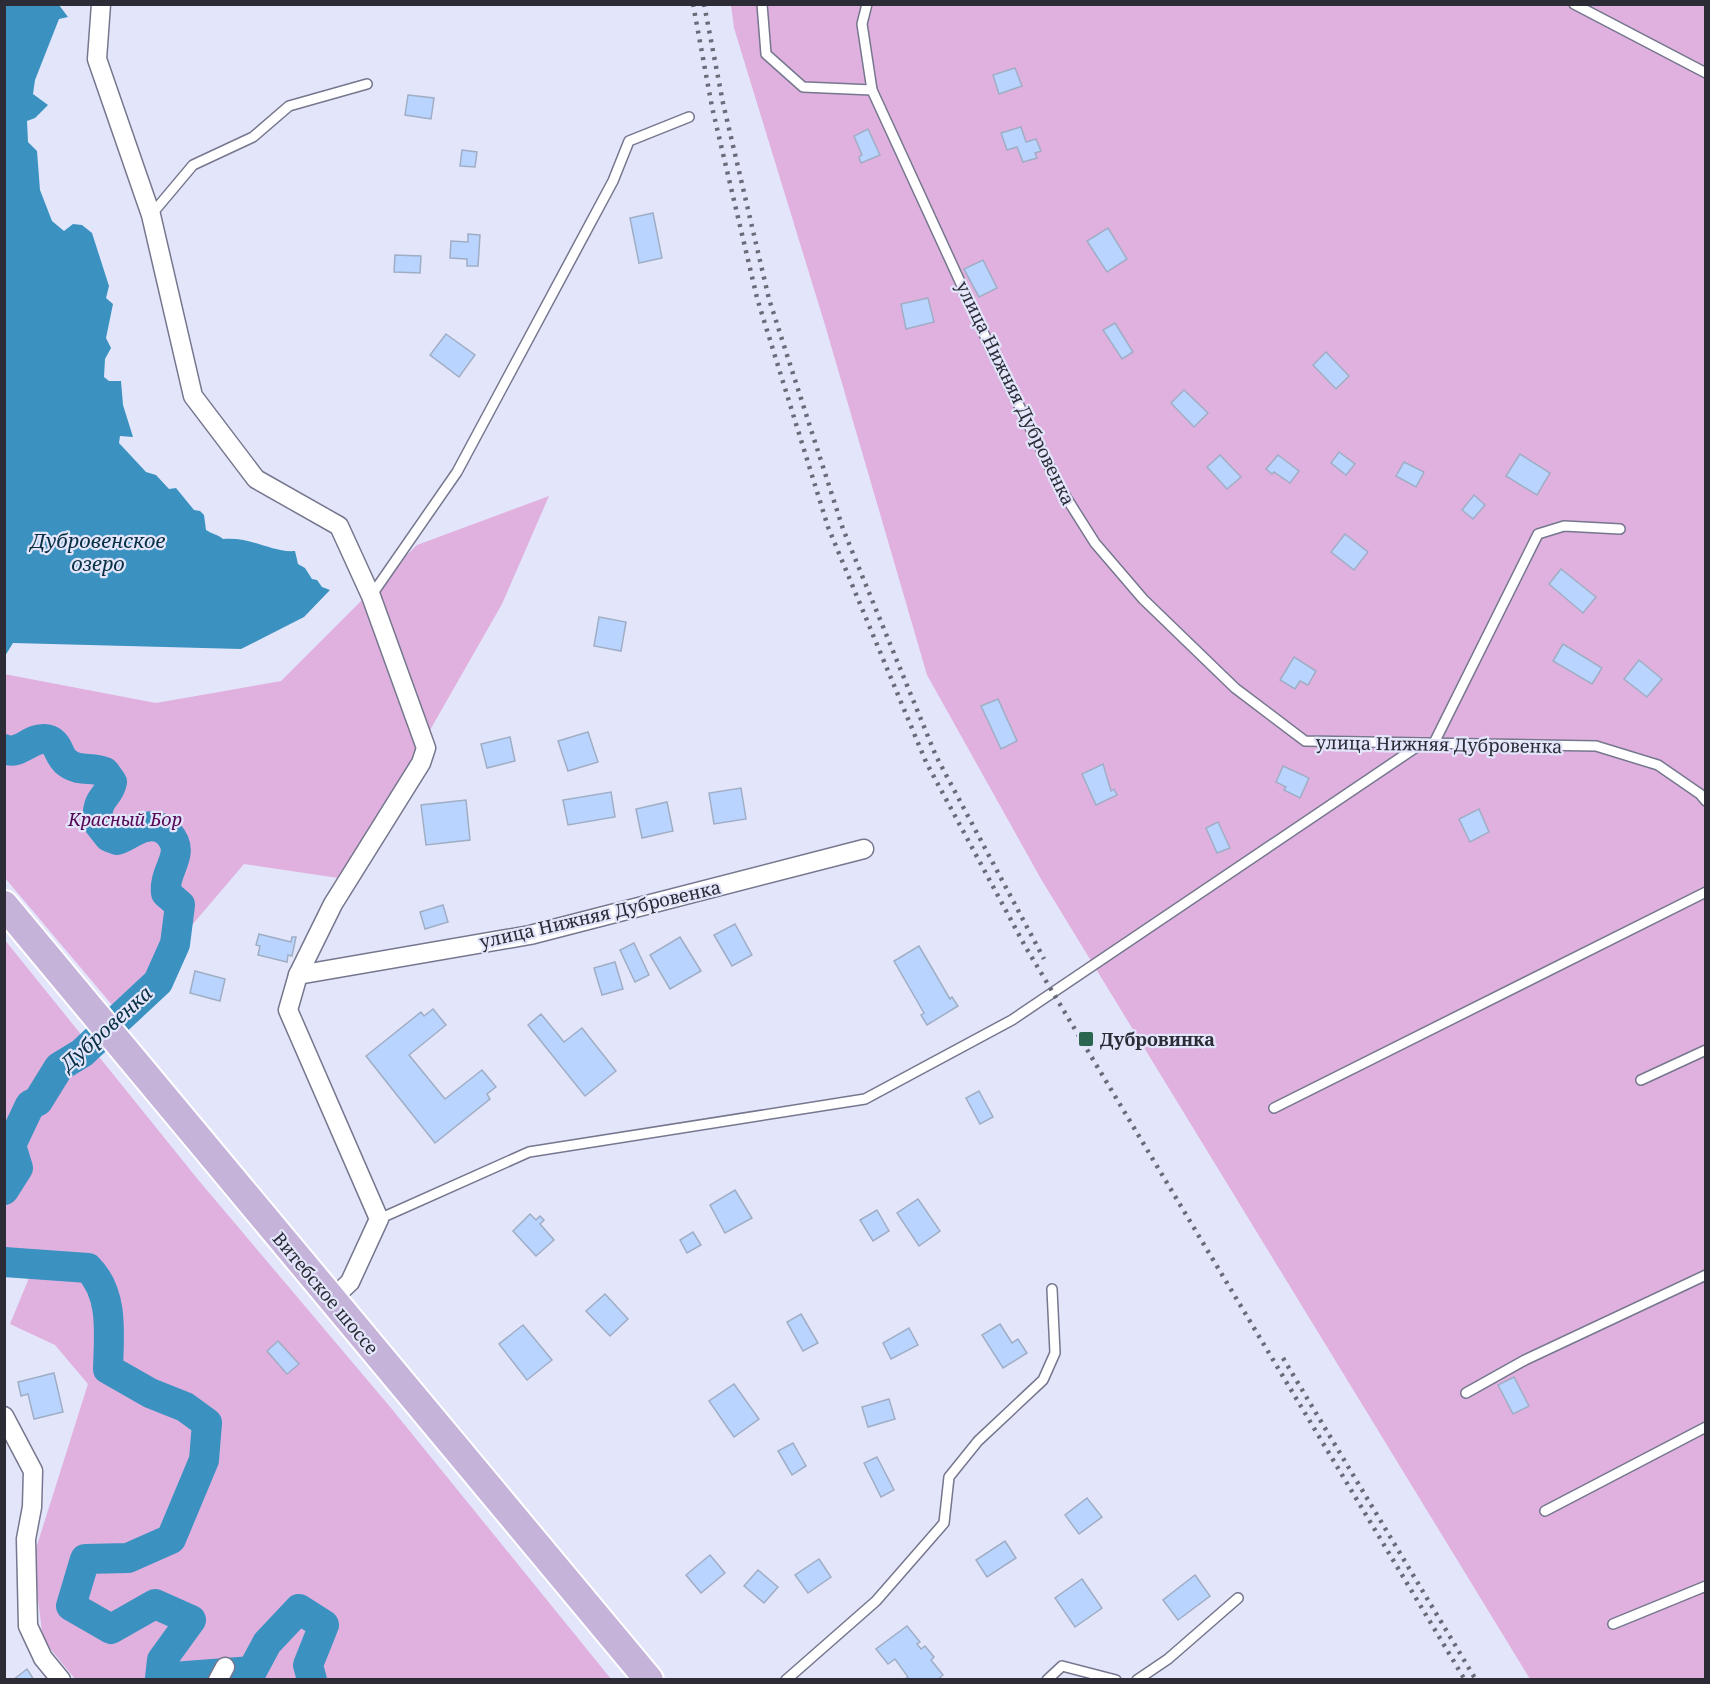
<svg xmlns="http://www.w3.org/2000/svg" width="1710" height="1684" font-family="'Noto Serif',serif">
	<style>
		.green { fill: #e0b1de }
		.water { fill: #3b92c1 }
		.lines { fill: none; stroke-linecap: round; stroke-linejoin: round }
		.river { stroke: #3b92c1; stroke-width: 30 }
		.building { fill: #b9d4fe; stroke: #a0aec5; stroke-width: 1.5 }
		.service-casing { stroke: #75778e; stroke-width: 12 }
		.minor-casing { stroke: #75778e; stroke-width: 21 }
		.primary-casing { stroke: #fff; stroke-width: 32 }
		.service { stroke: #fff; stroke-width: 9 }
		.minor { stroke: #fff; stroke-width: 18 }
		.primary { stroke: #c5b3da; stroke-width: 28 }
		.rail { stroke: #696b79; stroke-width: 4.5; stroke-dasharray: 3 6; stroke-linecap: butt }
		.poi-dot { fill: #2a6650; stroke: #e3e5fb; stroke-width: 2 }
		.labels { text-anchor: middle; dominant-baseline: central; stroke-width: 4.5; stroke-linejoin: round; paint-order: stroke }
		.street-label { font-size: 18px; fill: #2b2c36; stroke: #e3e5fb }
		.park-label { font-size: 18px; font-style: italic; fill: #550855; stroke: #e3e5fb }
		.poi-label { font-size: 18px; font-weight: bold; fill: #2b2c36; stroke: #e3e5fb; text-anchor: start }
		.water-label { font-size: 20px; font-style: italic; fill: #082f43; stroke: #e3e5fb }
	</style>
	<rect width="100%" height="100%" fill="#e3e5fb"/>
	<g class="green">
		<path d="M731 5H1705V1679H1530L1041 879 927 675 825 325 734 28Z"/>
		<path d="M549 496 502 604 345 879 244 864 118 1012 5 878 4 674 156 703 281 681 417 545Z"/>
		<path d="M4 939 200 1182 391 1408 611 1679H75L43 1640 33 1558 88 1384 55 1345 10 1324 29 1278 5 1272Z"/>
	</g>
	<path class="water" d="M4 5H59L68 17 59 19 35 80 33 94 48 105 35 118 27 121 28 142 37 151 40 190 52 221 64 231 73 224 82 225 92 233 109 286 106 298 113 304 106 338 111 348 105 359 104 377 109 381H121L123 405 133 437 120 436 119 443 146 472 156 475 169 489 176 488 194 510 200 511 204 515 206 530C212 534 217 534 223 539 251 536 272 553 295 551L298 564 305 568 312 579 317 580 322 587 330 590 304 617 241 649 13 643 5 656Z"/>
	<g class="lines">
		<g class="river">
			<path d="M4 749C19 756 30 738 44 739 59 740 57 753 65 761 78 773 91 766 105 772L112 782C109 798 95 797 98 823L109 837 117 840C127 837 135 829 146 827 155 825 162 827 168 833 188 854 163 869 166 893L180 905 175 944 158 982 82 1053 59 1067 38 1101 30 1105 11 1145 18 1168 4 1190"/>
			<path d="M4 1262 88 1268C114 1294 109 1334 108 1369L150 1393 185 1407 207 1423 204 1460 171 1539 128 1558 85 1559 71 1606 111 1629 155 1604 191 1620 162 1660 160 1678 252 1671 267 1643 299 1609 324 1625 308 1665 312 1680"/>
		</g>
	</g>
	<g class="building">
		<path d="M1015 68 1022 86 999 94 993 75Z"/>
		<path d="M408 95 434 98 431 119 405 115Z"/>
		<path d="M1021 127 1026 142 1036 139 1041 151 1035 153 1037 158 1023 162 1017 147 1007 150 1001 133Z"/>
		<path d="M868 129 880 155 861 163 859 157 862 155 854 136Z"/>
		<path d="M462 150 477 152 475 167 460 166Z"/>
		<path d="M653 213 662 258 639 263 630 218Z"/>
		<path d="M1108 228 1127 259 1107 272 1087 241Z"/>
		<path d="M468 234 480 235 478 266H467V259L450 258 451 241 468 242Z"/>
		<path d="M395 255 421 256 420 273 394 272Z"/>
		<path d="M983 260 997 288 979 297 964 269Z"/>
		<path d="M928 298 934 322 906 329 901 304Z"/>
		<path d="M1115 323 1133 352 1122 359 1103 330Z"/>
		<path d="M446 334 475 355 459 377 430 355Z"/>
		<path d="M1326 352 1349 376 1336 389 1313 365Z"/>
		<path d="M1184 390 1208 413 1194 427 1171 403Z"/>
		<path d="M1339 452 1355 464 1346 475 1331 463Z"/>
		<path d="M1520 454 1550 473 1537 495 1506 476Z"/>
		<path d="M1220 455 1241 477 1227 489 1207 467Z"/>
		<path d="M1278 455 1299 471 1290 483 1274 472 1272 474 1266 469Z"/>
		<path d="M1404 462 1424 472 1416 487 1396 476Z"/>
		<path d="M1474 495 1485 505 1473 519 1462 510Z"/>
		<path d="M1345 534 1368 552 1354 570 1331 552Z"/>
		<path d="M1561 569 1596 597 1583 613 1549 584Z"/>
		<path d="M599 617 626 622 621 651 594 646Z"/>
		<path d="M1563 644 1602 668 1592 684 1553 661Z"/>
		<path d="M1294 657 1316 671 1308 685 1300 681 1295 689 1280 680Z"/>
		<path d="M1639 660 1662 679 1647 697 1624 679Z"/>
		<path d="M998 699 1017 741 1001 749 981 706Z"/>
		<path d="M588 732 598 762 568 771 558 741Z"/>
		<path d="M510 737 515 761 487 768 481 744Z"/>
		<path d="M1103 764 1111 791 1114 789 1117 795 1096 805 1082 774Z"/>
		<path d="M1283 766 1309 778 1300 798 1284 790 1286 787 1276 782Z"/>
		<path d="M741 788 746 819 714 824 709 793Z"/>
		<path d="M611 792 615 817 568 825 563 800Z"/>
		<path d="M466 800 470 840 426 845 421 805Z"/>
		<path d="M667 802 673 831 642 838 636 809Z"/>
		<path d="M1479 809 1489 832 1470 842 1459 819Z"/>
		<path d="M1218 822 1230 848 1217 853 1206 828Z"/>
		<path d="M443 905 448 922 425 929 420 912Z"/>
		<path d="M735 924 752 955 732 966 714 935Z"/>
		<path d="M259 934 291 942 292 937H296L292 956 288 955 287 962 258 955 260 946 256 945Z"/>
		<path d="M680 937 701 971 670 989 650 955Z"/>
		<path d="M634 943 649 975 635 982 620 950Z"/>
		<path d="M919 946 950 999 952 997 958 1006 927 1025 921 1015 924 1013 894 961Z"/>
		<path d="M615 962 623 989 602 995 594 968Z"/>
		<path d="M195 971 225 979 220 1001 190 993Z"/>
		<path d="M433 1009 446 1025 409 1055 445 1099 482 1070 496 1087 487 1094 490 1099 435 1143 366 1056 421 1012 424 1016Z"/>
		<path d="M541 1014 564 1042 582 1028 616 1071 585 1096 528 1025Z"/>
		<path d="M979 1091 993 1117 980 1124 966 1098Z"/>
		<path d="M735 1190 752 1218 725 1233 710 1205Z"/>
		<path d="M918 1199 940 1231 919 1246 897 1213Z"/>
		<path d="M877 1210 889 1231 873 1241 860 1220Z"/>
		<path d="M530 1214 536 1220 540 1216 544 1220 540 1224 554 1240 536 1256 513 1231Z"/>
		<path d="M693 1232 701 1245 687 1253 680 1240Z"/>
		<path d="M605 1294 628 1319 610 1336 586 1311Z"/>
		<path d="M801 1314 818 1343 803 1351 787 1322Z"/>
		<path d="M1000 1324 1012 1343 1018 1339 1027 1353 1003 1368 982 1335Z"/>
		<path d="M523 1325 552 1360 527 1380 499 1344Z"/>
		<path d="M909 1328 918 1345 891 1359 883 1343Z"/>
		<path d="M278 1341 299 1364 287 1374 267 1351Z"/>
		<path d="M54 1373 63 1412 34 1419 28 1394 21 1396 18 1382Z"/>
		<path d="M1514 1377 1529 1406 1513 1414 1498 1385Z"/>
		<path d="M734 1384 759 1419 734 1437 709 1401Z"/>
		<path d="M889 1399 895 1419 868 1427 862 1407Z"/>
		<path d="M793 1443 806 1466 792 1475 778 1451Z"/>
		<path d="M877 1457 894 1490 881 1497 864 1463Z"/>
		<path d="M1087 1498 1102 1517 1079 1534 1065 1515Z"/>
		<path d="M1005 1541 1016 1558 987 1577 976 1560Z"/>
		<path d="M710 1555 725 1573 701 1593 686 1575Z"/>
		<path d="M819 1559 831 1577 808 1593 795 1575Z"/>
		<path d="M758 1570 778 1587 764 1603 744 1586Z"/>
		<path d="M1195 1575 1210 1596 1178 1620 1163 1600Z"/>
		<path d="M1082 1579 1102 1608 1075 1627 1055 1598Z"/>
		<path d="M907 1626 920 1642 917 1644 921 1649 925 1646 934 1657 931 1660 943 1675 937 1680H904L908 1677 895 1659 888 1664 876 1649Z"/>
		<path d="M27 1669 34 1680H13Z"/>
	</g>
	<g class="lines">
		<defs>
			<g id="service">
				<path d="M762 4 766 54 803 87 872 90"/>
				<path d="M867 4 862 24 872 90 990 347 1059 486 1095 543 1143 599 1235 688 1305 741 1596 746 1658 765 1700 794 1706 801"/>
				<path d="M1574 4 1706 73"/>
				<path d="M151 215 193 165 253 137 289 106 367 84"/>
				<path d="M371 596 457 472 613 181 629 141 689 117"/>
				<path d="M1433 745 1538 534 1564 526 1620 529"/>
				<path d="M1641 1080 1706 1050"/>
				<path d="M1274 1108 1706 892"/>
				<path d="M379 1219 529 1152 865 1099 1012 1020 1418 746"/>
				<path d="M1466 1393 1525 1360 1706 1275"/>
				<path d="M1545 1511 1706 1427"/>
				<path d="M1613 1624 1706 1586"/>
				<path d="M786 1680 876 1601 944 1523 949 1477 978 1441 1043 1380 1055 1353 1052 1289"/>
				<path d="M1047 1680 1062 1666 1116 1680"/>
				<path d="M1137 1680 1168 1659 1238 1598"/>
			</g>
			<g id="minor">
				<path d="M101 4 97 59 151 215 193 396 256 479 339 526 371 596 426 748 421 763 333 904 298 975 288 1010 379 1219 350 1282 331 1300"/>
				<path d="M298 975 530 935 864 849"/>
				<path d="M4 1416 33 1471 32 1507 26 1539 28 1626 43 1658 61 1680"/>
				<path d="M218 1680 225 1667"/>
			</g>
			<path id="primary" d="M4 905 649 1680"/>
		</defs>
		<use href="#service" class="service-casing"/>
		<use href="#minor" class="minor-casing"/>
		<use href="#primary" class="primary-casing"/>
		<use href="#service" class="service"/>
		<use href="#minor" class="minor"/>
		<use href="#primary" class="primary"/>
		<g class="rail">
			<path d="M693 4 712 107 757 298 828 527 926 762 1025 946 1465 1680"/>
			<path d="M704 4 723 103 769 299 843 529 936 756 1044 959"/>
			<path d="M1283 1358 1476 1680"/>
		</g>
	</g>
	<rect class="poi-dot" x="1078" y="1031" width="16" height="16" rx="3"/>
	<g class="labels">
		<g class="street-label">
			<text transform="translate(1016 393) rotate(64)">улица Нижняя Дубровенка</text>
			<text transform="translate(1439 744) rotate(1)">улица Нижняя Дубровенка</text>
			<text transform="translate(600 914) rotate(-13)">улица Нижняя Дубровенка</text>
			<text transform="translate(326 1293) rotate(50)">Витебское шоссе</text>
		</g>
		<g class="park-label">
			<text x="125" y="819">Красный Бор</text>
		</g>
		<g class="poi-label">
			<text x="1100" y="1039">Дубровинка</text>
		</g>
		<g class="water-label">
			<text x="98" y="540">Дубровенское<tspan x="98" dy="23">озеро</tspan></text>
			<text transform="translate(106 1028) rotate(-42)">Дубровенка</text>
		</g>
	</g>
	<rect width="1710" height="1684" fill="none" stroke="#2b2c36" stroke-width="12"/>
</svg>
